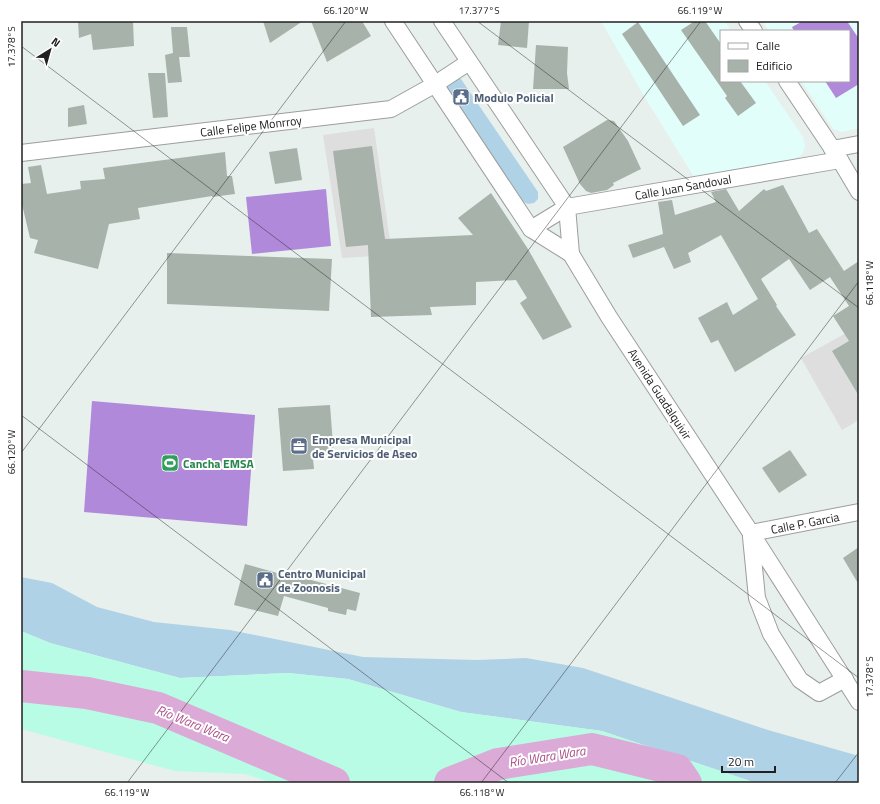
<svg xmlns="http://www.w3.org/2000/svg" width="880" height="804" font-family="'Titillium Web',sans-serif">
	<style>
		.residential { fill: #dddedd }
		.education { fill: #e2fefa }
		.grass { fill: #b0d2e7 }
		.sand { fill: #b9fce6 }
		.pitch { fill: #b189db }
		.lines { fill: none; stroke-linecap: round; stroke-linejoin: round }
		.river { stroke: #dbaad6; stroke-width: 32 }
		.building { fill: #a6b2aa }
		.minor-casing { stroke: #9d9d9d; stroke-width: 18 }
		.minor { stroke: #fff; stroke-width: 16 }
		.ticks { fill: none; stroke: #202020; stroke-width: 1; stroke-opacity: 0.45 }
		.labels { text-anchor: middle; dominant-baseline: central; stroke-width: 4; stroke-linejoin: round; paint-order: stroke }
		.service-label { font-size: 12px; font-weight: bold; fill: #4e5e75; stroke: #fff; text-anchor: start }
		.street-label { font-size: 12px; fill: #202020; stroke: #fff }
		.leisure-label { font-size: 12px; font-weight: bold; fill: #27864d; stroke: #fff; text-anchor: start }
		.water-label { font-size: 13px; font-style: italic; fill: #ac5089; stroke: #fff }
		.neatline { fill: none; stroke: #202020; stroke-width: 1.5 }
		.ticks-label { font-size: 10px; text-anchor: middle; fill: #202020 }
	</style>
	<rect width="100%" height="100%" fill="#e7f0ec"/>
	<g class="residential">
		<path d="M374 128 392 255 342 258 323 135Z"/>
		<path d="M859 326V420L842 430 801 358Z"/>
	</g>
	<g class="education">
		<path d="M601 21H725L731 31H721V81H765L803 137 805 146 803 153 800 156 793 159 694 177 644 96Z"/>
		<path d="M762 21H859V128L842 132 833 129 801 81H849V31H769Z"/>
	</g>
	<g class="grass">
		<path d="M457 77 461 79 538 192V199L534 203 528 204 521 201 445 89 447 81Z"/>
		<path d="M21 577 52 583 97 607 154 622 230 630 363 657 477 660 526 658 583 668 768 730 859 756V783H756L602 731 461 712 348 679 288 673 180 678 50 643 21 631Z"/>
	</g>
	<path class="sand" d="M21 631 50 643 180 678 288 673 348 679 461 712 602 731 756 783H273L245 774 175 771 21 729Z"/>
	<g class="pitch">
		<path d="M803 21H847L859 39V84L836 98 825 81H849V31H794L792 27Z"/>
		<path d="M326 189 331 246 252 254 246 197Z"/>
		<path d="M92 401 255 415 247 526 84 512Z"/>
	</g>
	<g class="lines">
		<g class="river">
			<path d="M21 686 87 693 158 708 334 783"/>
			<path d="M450 783 498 764 592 749 677 770 686 783"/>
		</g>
	</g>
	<g class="building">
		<path d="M78 21H133L134 46 93 50 91 34 79 38Z"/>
		<path d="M263 21H303L270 43Z"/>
		<path d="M311 21H362L371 36 327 62Z"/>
		<path d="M501 21H529L527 48 498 45Z"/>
		<path d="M695 21H705L721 44V81H740L756 103 738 116 725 98 727 96 681 30Z"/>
		<path d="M638 22 700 115 683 126 622 34Z"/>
		<path d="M171 27H187L190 57H179L182 82 168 83 165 55 173 53Z"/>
		<path d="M536 45 568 47 567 73 569 89H533Z"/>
		<path d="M148 73H165L168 117 153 118Z"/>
		<path d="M84 105 87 124 68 127V108Z"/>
		<path d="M607 120 614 121 628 141 641 169 613 183 614 185 607 190 591 193 586 191 580 184 563 147Z"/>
		<path d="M372 146 385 239 473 235 458 218 491 193 528 249 572 327 543 340 520 303 527 298 516 280 476 282V305L430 307 432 315 371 317 368 245 346 247 333 151Z"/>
		<path d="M297 148 302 180 275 184 269 152Z"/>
		<path d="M225 152 227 176H232L235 194 212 197V196L138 208 140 219 109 224 98 269 34 253 38 240 30 238 21 200V184L31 183 28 167 41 165 47 194 81 189 80 181 105 179 103 168Z"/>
		<path d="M783 185 809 233 817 229 844 271 859 261V396L832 351 849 341 833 316 849 306 830 277 810 290 789 259 761 279 777 305 776 306 796 335 735 372 718 340 711 343 698 318 727 302 733 315 758 299 721 235 688 253 691 262 674 269 664 247 633 258 628 245 663 234 658 202 672 200 675 215 716 202 711 192 726 189 739 211 764 189 766 191Z"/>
		<path d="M167 253 332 259 329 311 167 304Z"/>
		<path d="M330 405 334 458 313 459 314 469 283 471 278 408Z"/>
		<path d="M790 450 807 475 779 493 762 468Z"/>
		<path d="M859 547V585L843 558Z"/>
		<path d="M245 564 295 578 296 576 360 593 356 611 347 609 346 615 328 611V608L284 596 278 616 234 605Z"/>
	</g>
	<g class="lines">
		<defs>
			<g id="minor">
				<path d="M393 21 531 229 571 254"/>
				<path d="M442 21 567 207 571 254 609 317 751 533 859 702"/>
				<path d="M747 21 754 31"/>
				<path d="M787 81 840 160 859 192"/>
				<path d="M832 149 859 144"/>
				<path d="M21 153 391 109 434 85 469 62"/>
				<path d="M531 229 567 207 840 160"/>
				<path d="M751 533 859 512"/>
				<path d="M751 537 757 598 771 634 800 680 819 693 845 679"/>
			</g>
		</defs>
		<use href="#minor" class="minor-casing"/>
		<use href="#minor" class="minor"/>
	</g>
	<path class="ticks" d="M477 21 859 308M21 46 859 678M21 415 509 783M21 453 346 21M127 783 701 21M481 783 859 281M835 783 859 752"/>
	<defs>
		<symbol id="civic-square" viewBox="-11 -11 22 22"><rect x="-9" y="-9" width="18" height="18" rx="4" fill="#5c6f8a" stroke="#fff"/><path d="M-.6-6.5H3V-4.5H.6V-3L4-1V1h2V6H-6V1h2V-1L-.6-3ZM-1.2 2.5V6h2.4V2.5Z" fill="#fff"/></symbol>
		<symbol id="office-square" viewBox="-11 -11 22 22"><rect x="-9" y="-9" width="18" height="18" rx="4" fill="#5c6f8a" stroke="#fff"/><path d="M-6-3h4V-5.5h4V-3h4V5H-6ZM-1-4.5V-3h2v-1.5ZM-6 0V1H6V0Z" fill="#fff"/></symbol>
		<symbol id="stadium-square" viewBox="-11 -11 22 22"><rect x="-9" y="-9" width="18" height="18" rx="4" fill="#2e9e5b" stroke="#fff"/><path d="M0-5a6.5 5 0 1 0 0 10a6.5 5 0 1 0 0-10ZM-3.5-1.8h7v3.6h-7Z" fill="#fff"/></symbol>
	</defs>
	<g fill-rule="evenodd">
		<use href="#civic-square" x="451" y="87" width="20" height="20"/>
		<use href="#office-square" x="289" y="436" width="20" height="20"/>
		<use href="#stadium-square" x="160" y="453" width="20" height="20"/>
		<use href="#civic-square" x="255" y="570" width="20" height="20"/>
	</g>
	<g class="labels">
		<g class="service-label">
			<text x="474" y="97">Modulo Policial</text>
			<text x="312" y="439">Empresa Municipal<tspan x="312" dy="14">de Servicios de Aseo</tspan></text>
			<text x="278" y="573">Centro Municipal<tspan x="278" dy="14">de Zoonosis</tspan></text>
		</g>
		<g class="street-label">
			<text transform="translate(251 126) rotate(-7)">Calle Felipe Monrroy</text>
			<text transform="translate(683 187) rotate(-10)">Calle Juan Sandoval</text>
			<text transform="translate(660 394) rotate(57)">Avenida Guadalquivir</text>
			<text transform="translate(805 523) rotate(-11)">Calle P. Garcia</text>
		</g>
		<g class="leisure-label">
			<text x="183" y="463">Cancha EMSA</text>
		</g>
		<g class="water-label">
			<text transform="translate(193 723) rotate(22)">Río Wara Wara</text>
			<text transform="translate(547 756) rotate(-9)">Río Wara Wara</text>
		</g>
	</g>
	<rect width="880" height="804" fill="none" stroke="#ffffff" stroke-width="44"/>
	<rect x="720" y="30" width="130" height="52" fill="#ffffff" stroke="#a6a6a6"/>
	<rect x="728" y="43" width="20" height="6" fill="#ffffff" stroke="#a6a6a6"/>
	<text x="756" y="50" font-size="12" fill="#202020">Calle</text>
	<rect x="728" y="60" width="20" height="12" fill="#a6b2aa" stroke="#a6a6a6"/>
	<text x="756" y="70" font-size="12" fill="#202020">Edificio</text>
	<g transform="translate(50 50) rotate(37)" stroke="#ffffff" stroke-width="3" paint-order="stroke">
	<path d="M0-3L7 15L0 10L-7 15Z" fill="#202020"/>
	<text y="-6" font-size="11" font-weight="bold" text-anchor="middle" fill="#202020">N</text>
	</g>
	<path d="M722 766v6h53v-6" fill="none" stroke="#202020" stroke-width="2"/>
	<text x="728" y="766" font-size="12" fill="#202020" stroke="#ffffff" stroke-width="3" paint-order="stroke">20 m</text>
	<rect x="22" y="22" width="836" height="760" class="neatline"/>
	<g class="ticks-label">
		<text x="346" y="14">66.120°W</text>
		<text x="479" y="14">17.377°S</text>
		<text x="700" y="14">66.119°W</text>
		<text transform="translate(11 47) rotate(-90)" y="4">17.378°S</text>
		<text transform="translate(869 283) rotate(-90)" y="4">66.118°W</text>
		<text transform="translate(11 452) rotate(-90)" y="4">66.120°W</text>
		<text transform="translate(869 677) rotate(-90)" y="4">17.378°S</text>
		<text x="127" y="796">66.119°W</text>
		<text x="482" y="796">66.118°W</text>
	</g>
</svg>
